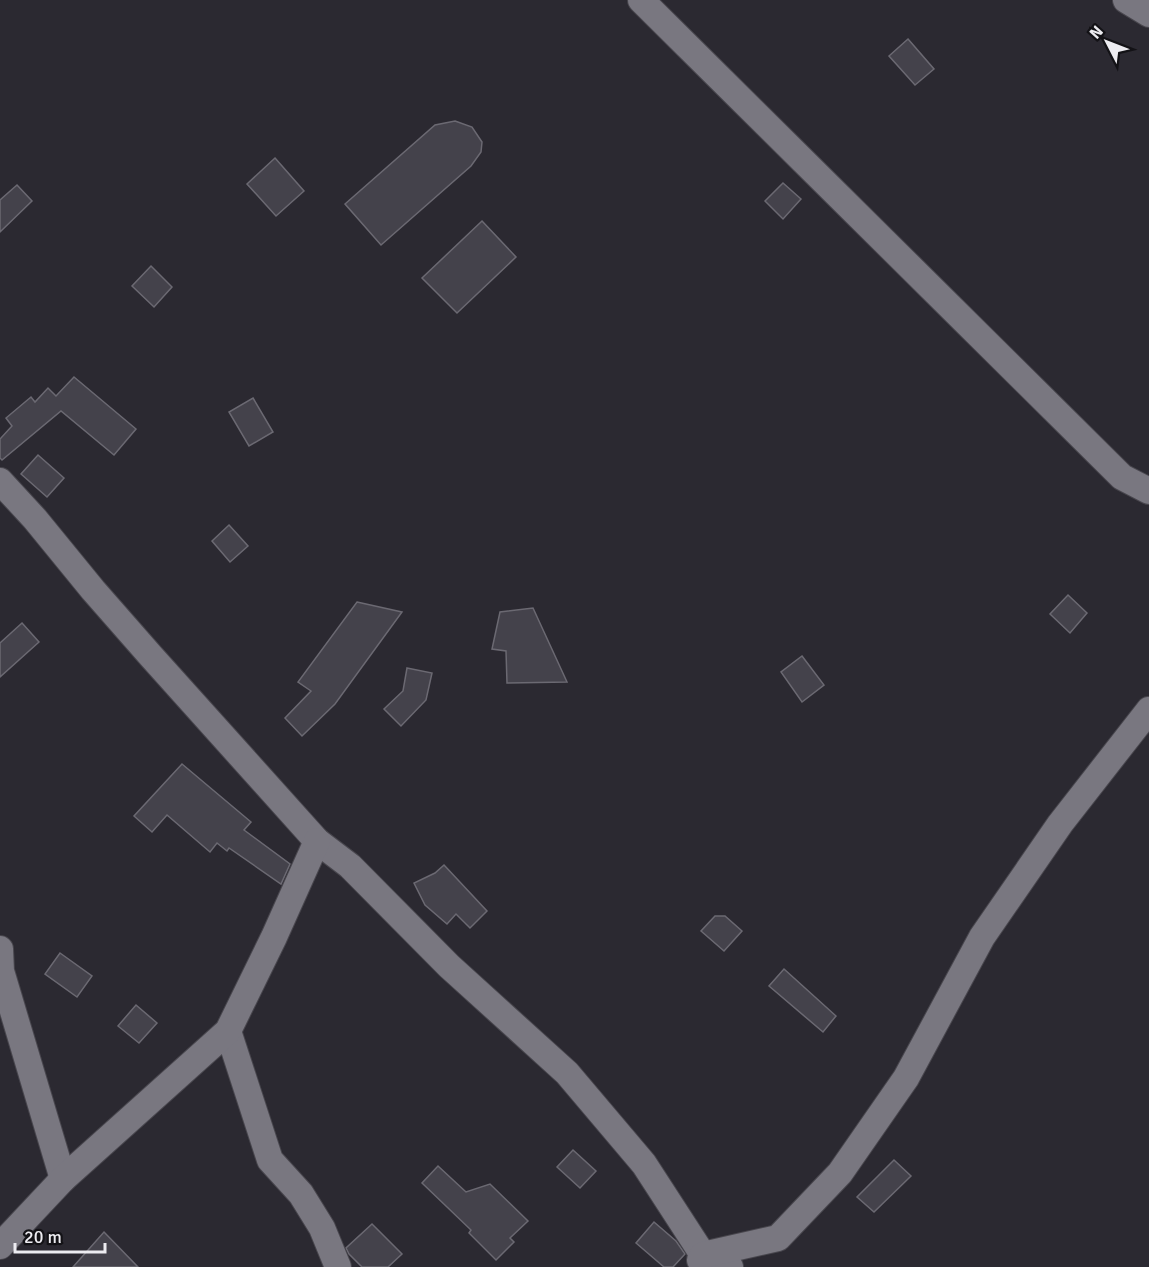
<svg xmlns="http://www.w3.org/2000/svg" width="1149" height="1267" font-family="Signika,sans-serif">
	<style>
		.building { fill: #44424b; stroke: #6b6972; stroke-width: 1.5 }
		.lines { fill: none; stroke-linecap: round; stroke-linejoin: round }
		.street-casing { stroke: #48464d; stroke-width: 28 }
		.street { stroke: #797780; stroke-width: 26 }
	</style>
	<rect width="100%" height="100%" fill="#2b2931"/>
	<g class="building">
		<path d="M908 39 934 69 915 85 889 56Z"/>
		<path d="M455 121 472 127 482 142 481 152 471 166 381 245 345 204 435 125Z"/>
		<path d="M275 158 304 191 276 216 247 184Z"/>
		<path d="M783 183 801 199 783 219 765 201Z"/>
		<path d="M17 185 32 201 0 232V200Z"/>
		<path d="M482 221 516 257 457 313 422 278Z"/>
		<path d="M151 266 172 287 154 307 132 286Z"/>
		<path d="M74 377 136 429 114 455 61 411 2 460 0 458V439L12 426 6 418 31 397 35 402 48 388 56 396Z"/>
		<path d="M253 398 273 432 249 446 229 412Z"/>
		<path d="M38 455 64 478 47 497 21 474Z"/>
		<path d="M229 525 248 546 230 562 212 541Z"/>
		<path d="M1068 595 1087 613 1070 633 1050 614Z"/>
		<path d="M357 602 402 612 335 704 302 736 285 718 311 691 298 682Z"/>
		<path d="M533 608 567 682 507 683 506 651 492 649 500 612Z"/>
		<path d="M22 623 39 642 0 677V643Z"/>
		<path d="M802 656 824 685 802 702 781 672Z"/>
		<path d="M407 668 432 673 426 700 401 726 384 709 403 691Z"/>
		<path d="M182 764 251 822 244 830 290 864 281 884 229 848 227 851 217 843 210 852 167 815 152 832 134 816Z"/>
		<path d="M444 865 487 911 470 928 456 914 447 924 425 905 414 883 435 873Z"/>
		<path d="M715 916H725L742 931 724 951 701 931Z"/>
		<path d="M60 953 92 976 77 997 45 974Z"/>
		<path d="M784 969 836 1016 823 1032 769 986Z"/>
		<path d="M136 1005 157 1023 139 1043 118 1026Z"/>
		<path d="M573 1150 596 1171 580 1188 557 1167Z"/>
		<path d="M894 1160 911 1176 874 1212 857 1197Z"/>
		<path d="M438 1166 466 1192 490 1184 528 1221 510 1238 514 1242 496 1260 469 1233 471 1230 422 1183Z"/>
		<path d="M654 1222 676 1241 685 1254 673 1267H664L636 1243Z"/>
		<path d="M372 1224 402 1254 388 1267H362L349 1254 346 1248Z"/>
		<path d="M104 1232 138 1267H73Z"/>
	</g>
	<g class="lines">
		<defs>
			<g id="street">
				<path d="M641 0 1122 477 1149 491"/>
				<path d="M1126 0 1149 14"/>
				<path d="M0 481 35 519 93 590 150 655 317 841 350 866 449 966 567 1073 644 1164 703 1255 730 1267"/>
				<path d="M0 949 1 971 63 1179"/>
				<path d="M228 1031 270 1160 301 1194 322 1228 338 1267"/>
				<path d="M0 1246 63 1179 228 1031 274 937 317 841"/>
				<path d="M700 1260 703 1255 778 1238 840 1173 906 1078 982 937 1060 824 1149 710"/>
			</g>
		</defs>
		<use href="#street" class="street-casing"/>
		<use href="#street" class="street"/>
	</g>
	<g transform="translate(1107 42) rotate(312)" stroke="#131216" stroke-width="4.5" paint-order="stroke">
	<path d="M0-4.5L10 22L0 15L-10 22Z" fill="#edecf1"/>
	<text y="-9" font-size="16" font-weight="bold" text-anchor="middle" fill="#edecf1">N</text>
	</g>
	<path d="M15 1243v9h90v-9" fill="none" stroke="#edecf1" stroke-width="3"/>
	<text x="24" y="1243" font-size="18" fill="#edecf1" stroke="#131216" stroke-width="4.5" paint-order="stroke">20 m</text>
</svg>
